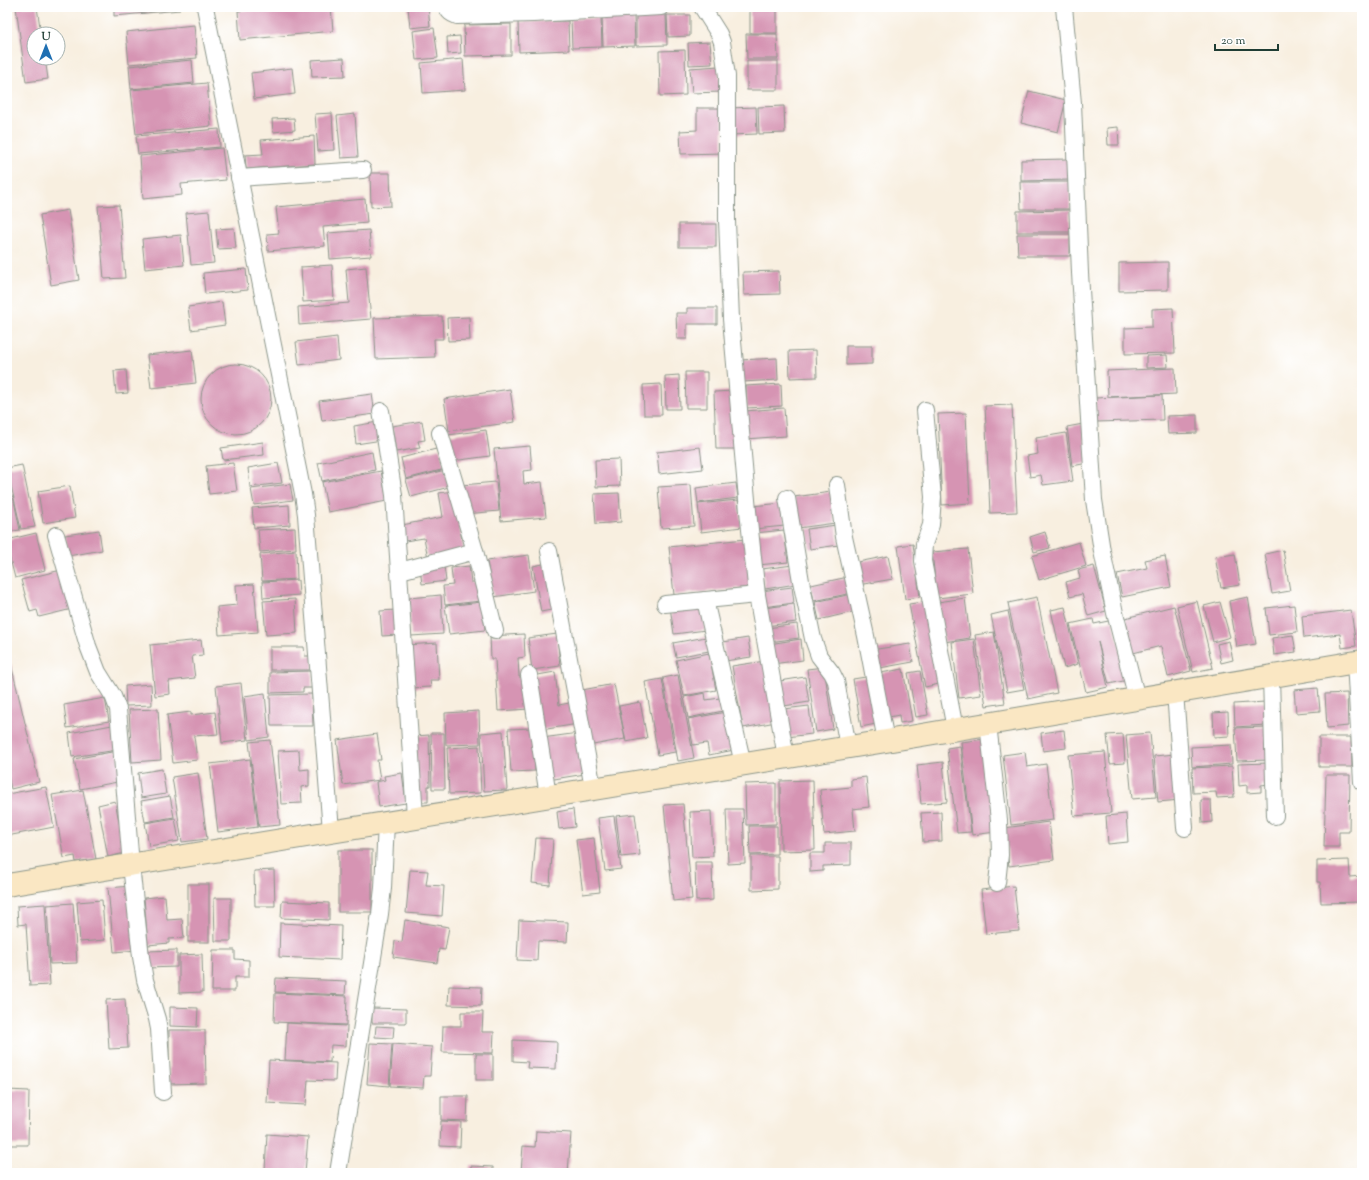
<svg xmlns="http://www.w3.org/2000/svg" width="1369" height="1180" font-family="'Sorts Mill Goudy',serif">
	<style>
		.building { fill: #d694b3 }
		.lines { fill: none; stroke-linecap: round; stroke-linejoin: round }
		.street-casing { stroke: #8c968a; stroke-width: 18 }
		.secondary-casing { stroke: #8c968a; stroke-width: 24 }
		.street { stroke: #fff; stroke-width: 16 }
		.secondary { stroke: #fae7c3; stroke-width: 22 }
	</style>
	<rect width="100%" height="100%" fill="#fff"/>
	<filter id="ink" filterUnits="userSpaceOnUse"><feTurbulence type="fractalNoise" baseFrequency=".025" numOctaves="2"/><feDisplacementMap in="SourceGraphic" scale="8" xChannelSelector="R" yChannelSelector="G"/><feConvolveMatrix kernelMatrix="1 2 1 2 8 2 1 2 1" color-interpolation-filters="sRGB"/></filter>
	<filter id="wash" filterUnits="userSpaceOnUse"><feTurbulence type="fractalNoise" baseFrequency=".012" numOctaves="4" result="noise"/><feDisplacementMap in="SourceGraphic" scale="16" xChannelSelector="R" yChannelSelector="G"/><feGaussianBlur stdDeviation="0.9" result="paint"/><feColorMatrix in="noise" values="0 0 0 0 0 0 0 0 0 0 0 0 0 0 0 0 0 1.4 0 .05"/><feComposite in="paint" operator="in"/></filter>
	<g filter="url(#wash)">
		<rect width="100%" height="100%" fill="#f8efe0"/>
		<g id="blocks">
			<g class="building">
				<path d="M16 7H37L41 34H34V58H45L48 79 26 82Z"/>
				<path d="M114 7H179L180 10 114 16Z"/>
				<path d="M278 7H331L333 31 240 40 238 11Z"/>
				<path d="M408 7H428L430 26 410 28Z"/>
				<rect x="750" y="7" width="27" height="26"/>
				<path d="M666 15 667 45 636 46V16Z"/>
				<path d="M667 15H690V36L668 37Z"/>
				<path d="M634 16 635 46 603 47 602 17Z"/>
				<path d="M601 18 602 47 572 48 571 19Z"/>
				<path d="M568 21 569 50 519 52 518 22Z"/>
				<path d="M511 24V55L465 56 464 25Z"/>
				<path d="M194 25 197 58 129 64 126 32Z"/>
				<path d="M434 28 438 58 416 60 413 31Z"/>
				<path d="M746 34H777L778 59H747Z"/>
				<path d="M460 36 461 53 448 54 447 37Z"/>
				<path d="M710 42 712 64 689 65 688 43Z"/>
				<path d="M685 50 686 95 660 96 659 51Z"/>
				<path d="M344 58 345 76 312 77 311 60Z"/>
				<path d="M463 59 465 90 423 93 421 63Z"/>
				<path d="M192 60 194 83 131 89 129 66Z"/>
				<rect x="747" y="61" width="31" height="29"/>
				<path d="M719 66 720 92 692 93 690 68Z"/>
				<path d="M292 68 295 94 254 99 251 73Z"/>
				<path d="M207 83 211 126 136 134 131 90Z"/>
				<path d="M1029 91 1066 100 1058 132 1021 123Z"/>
				<path d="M784 106 785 133 759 134 758 107Z"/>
				<path d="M756 107 757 134 730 135 729 108Z"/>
				<path d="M697 108H723V153L681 154 680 131 697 130Z"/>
				<path d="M332 113 334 150 318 151 315 114Z"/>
				<path d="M355 114 358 157 341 158 337 116Z"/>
				<path d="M294 118 295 130 273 132 272 119Z"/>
				<path d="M1118 127 1119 145H1108L1107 128Z"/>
				<path d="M219 129 220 147 138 154 136 136Z"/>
				<path d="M314 136 315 164 246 169 245 155 263 154 261 140Z"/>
				<path d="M222 148 226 180 181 184 182 195 143 199 140 156Z"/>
				<path d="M1069 159 1070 180 1021 181V160Z"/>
				<path d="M370 173H390L391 206 371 207Z"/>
				<path d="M1020 182H1070V209H1021Z"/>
				<path d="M365 199 367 223 323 227 325 246 268 251 267 234 279 233 276 207Z"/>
				<path d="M119 205 125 278 104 279 98 206Z"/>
				<path d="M68 210 79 280 51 285 40 215Z"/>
				<path d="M1070 210V232H1017V211Z"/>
				<path d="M209 211 214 263 191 265 186 213Z"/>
				<rect x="679" y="224" width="37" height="23"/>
				<path d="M234 228 236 248 218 249 216 229Z"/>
				<path d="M369 230 371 256 330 259 328 233Z"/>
				<path d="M1017 234H1070V256H1018Z"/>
				<path d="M181 235 184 265 145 269 142 239Z"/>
				<path d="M1168 262V290L1119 291V263Z"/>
				<path d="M332 265 334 300 303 302 301 267Z"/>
				<path d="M366 267 371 319 299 325 298 307 349 303 346 269Z"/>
				<path d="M246 269 248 290 205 294 203 273Z"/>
				<path d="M779 271 780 294 744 295 743 272Z"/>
				<path d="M222 302 225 325 191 330 188 307Z"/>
				<path d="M687 308H717V324H687V339H677L676 313H687Z"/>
				<path d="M1173 308 1175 353 1125 354V328L1152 327V309Z"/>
				<path d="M442 316 443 339H434L435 357 376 359 374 318Z"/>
				<path d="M469 317 470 340 448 341 447 318Z"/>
				<path d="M337 337 339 360 299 365 296 342Z"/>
				<path d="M846 346H872V364L846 365Z"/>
				<path d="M192 350 196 383 151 388 147 355Z"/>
				<path d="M816 350 817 377 790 378 789 351Z"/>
				<path d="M1167 355 1168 367 1146 368V356Z"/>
				<path d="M777 358 778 380 742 382 741 360Z"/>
				<circle cx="236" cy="399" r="35"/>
				<path d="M1175 368 1176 394 1108 397 1107 371Z"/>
				<path d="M126 370 128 393 116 394 114 371Z"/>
				<path d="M685 372H707V408H686Z"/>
				<path d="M679 375 680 409H666L665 376Z"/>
				<path d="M661 384 662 415H644L643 385Z"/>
				<path d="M781 384 782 406 747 408 746 386Z"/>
				<path d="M510 389 515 422 449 431 444 399Z"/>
				<path d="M734 391 737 449H716L714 392Z"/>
				<path d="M372 394 375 414 322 421 319 401Z"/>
				<path d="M1162 395 1163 420 1096 422 1095 398Z"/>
				<path d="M1012 405 1017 512 990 513 985 406Z"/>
				<path d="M784 408 786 436 746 439 745 411Z"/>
				<path d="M966 413 970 503 942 505 938 414Z"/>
				<path d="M1197 415V433L1168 434 1167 416Z"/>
				<path d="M422 421 425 440 418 441 420 448 396 452 392 426Z"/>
				<path d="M378 422 382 440 356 444 354 426Z"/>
				<path d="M1083 424 1088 463 1072 466 1067 427Z"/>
				<path d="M486 430 490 456 452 461 448 435Z"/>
				<path d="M1066 433 1073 481 1043 485 1041 475 1030 477 1027 456 1038 454 1036 438Z"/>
				<path d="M263 442 264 455 223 460 221 448Z"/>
				<path d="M530 446 532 470 523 471 524 484 542 482 546 517 501 521 494 449Z"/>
				<path d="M700 447 703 469 659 474 657 452Z"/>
				<path d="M440 448 445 469 406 479 401 458Z"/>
				<path d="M372 452 375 470 322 481 318 463Z"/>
				<path d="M619 459 620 486 596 487 595 460Z"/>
				<path d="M233 463 237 491 209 494 206 466Z"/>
				<path d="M278 463 282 483 250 487 248 468Z"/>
				<path d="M22 465 35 527 21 529 7 468Z"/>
				<path d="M445 470 449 487 411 497 406 480Z"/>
				<path d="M381 471 387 501 328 512 322 482Z"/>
				<path d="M496 482 499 511 465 514 462 485Z"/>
				<path d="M736 483 738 498 698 503 696 488Z"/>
				<path d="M290 484 293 500 254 505 251 489Z"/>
				<path d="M691 485 694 526 661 528 658 487Z"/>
				<path d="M70 486 75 518 43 523 38 491Z"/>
				<path d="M453 491 464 551 428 558 424 538 405 541 402 525 443 517 439 493Z"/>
				<path d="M831 492 835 523 798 528 794 497Z"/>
				<path d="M619 493 621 522 596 524 594 494Z"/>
				<path d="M13 496 20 530 7 532V497Z"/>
				<path d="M738 500 742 527 701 532 698 504Z"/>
				<path d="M783 503 785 526 754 529 752 506Z"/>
				<path d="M289 505 290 525 254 528 252 508Z"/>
				<path d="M836 525 839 545 810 549 807 529Z"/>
				<path d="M295 528 296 549 260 552 258 530Z"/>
				<path d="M99 530 102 550 68 556 65 535Z"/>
				<path d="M784 530 788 562 758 565 755 533Z"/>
				<path d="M1045 532 1050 548 1034 552 1030 537Z"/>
				<path d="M36 533 45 570 15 578 7 547V540Z"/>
				<path d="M745 539 751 587 674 595 669 547Z"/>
				<path d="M1079 542 1086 566 1039 580 1032 556Z"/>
				<path d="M913 544 920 597 905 599 898 546Z"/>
				<path d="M968 549 973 594 937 598 932 552Z"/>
				<path d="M1283 550 1290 591 1272 594 1265 554Z"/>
				<path d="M296 551 297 579 262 581 260 554Z"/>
				<path d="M1235 554 1240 585 1221 588 1215 557Z"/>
				<path d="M529 555 534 591 493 597 487 561Z"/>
				<path d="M888 556 893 579 858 585 853 563Z"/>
				<path d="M1165 556 1171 587 1122 597 1117 574 1147 568 1145 560Z"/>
				<path d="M548 563 556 609 541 612 533 566Z"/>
				<path d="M793 565 796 584 765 589 762 569Z"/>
				<path d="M444 566 446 581 422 584 420 568Z"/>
				<path d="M469 566 471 582H479L481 601 445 605 443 586 453 585 451 568Z"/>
				<path d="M1094 566 1106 611 1088 616 1082 594 1070 597 1066 582 1080 578 1078 570Z"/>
				<path d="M61 570 72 609 39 617 37 610 30 612 21 580Z"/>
				<path d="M848 577 852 593 814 601 811 585Z"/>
				<path d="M298 580 299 595 263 598 262 582Z"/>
				<path d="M254 584 258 632 219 635 217 607 237 605 236 585Z"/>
				<path d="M792 587 794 603 763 607 761 591Z"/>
				<path d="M852 594 856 611 819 620 815 602Z"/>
				<path d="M441 595 443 634 411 636 409 598Z"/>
				<path d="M1037 597 1057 693 1028 699 1008 603Z"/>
				<path d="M1248 597 1256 644 1237 647 1229 601Z"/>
				<path d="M965 598 970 638 944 642 938 602Z"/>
				<path d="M295 599 297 633 266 635 263 601Z"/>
				<path d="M1197 601 1213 668 1193 672 1177 606Z"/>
				<path d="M482 602 485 630 449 634 445 606Z"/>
				<path d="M923 602 939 684 925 687 909 604Z"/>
				<path d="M1220 602 1230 637 1213 642 1204 606Z"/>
				<path d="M702 603 706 630 674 634 670 607Z"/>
				<path d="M794 604 796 622 766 626 764 608Z"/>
				<path d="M1294 605 1297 632 1269 635 1266 608Z"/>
				<path d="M1174 606 1191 671 1168 677 1161 646 1133 653 1125 618Z"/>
				<path d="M1065 607 1078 664 1064 668 1051 610Z"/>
				<path d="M396 610 397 635 382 636 380 611Z"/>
				<path d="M1351 610 1356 646 1342 648 1340 634 1304 638 1302 616Z"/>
				<path d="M1008 611 1024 689 1007 692 991 615Z"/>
				<path d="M1093 619 1094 624 1113 620 1128 680 1109 684 1098 642 1108 687 1086 692 1070 624Z"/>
				<path d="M797 624 799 638 769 642 767 628Z"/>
				<path d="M994 632 1005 703 986 706 975 635Z"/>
				<path d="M524 634 525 657 518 658 519 677H527L529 709 498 711 495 659H491L490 636Z"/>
				<path d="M557 634 560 666 532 670 528 638Z"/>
				<path d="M1293 635 1296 652 1274 655 1272 638Z"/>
				<path d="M706 637 709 651 676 657 673 643Z"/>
				<path d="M748 638 751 657 725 661 723 642Z"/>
				<path d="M801 639 803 660 772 664 769 644Z"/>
				<path d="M974 639 981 695 959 698 952 642Z"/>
				<path d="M201 640 203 655 192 656 195 678 169 681 170 694 155 696 150 645Z"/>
				<path d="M1229 641 1233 660 1221 663 1217 644Z"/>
				<path d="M437 643 439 680H430L431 687 409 688 406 645Z"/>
				<path d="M910 644 913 662 874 669 871 650Z"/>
				<path d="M270 647H304L305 656H313V670H270Z"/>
				<path d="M709 653 716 690 684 696 676 660Z"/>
				<path d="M765 661 776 722 743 728 732 666Z"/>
				<path d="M11 664 39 782 11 789 7 771V665Z"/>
				<path d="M824 667 833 729 816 732 807 669Z"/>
				<path d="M903 669 912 721 900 723 899 715 884 718 875 674Z"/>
				<path d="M312 671V688H303V692L270 693V672Z"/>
				<path d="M920 671 928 715 916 717 908 673Z"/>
				<path d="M555 672 559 705 574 702 578 724 541 730 532 676Z"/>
				<path d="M678 675 694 758 678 761 663 678Z"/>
				<path d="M872 676 881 723 861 727 853 679Z"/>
				<path d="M805 677 809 702 784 706 780 681Z"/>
				<path d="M662 679 675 752 658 755 645 682Z"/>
				<path d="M241 683 247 740 222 743 216 686Z"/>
				<path d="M151 684 152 705 126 706 125 686Z"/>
				<path d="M614 684 625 739 588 746 577 691Z"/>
				<path d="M1318 688 1320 711 1296 713 1294 690Z"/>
				<path d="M265 693 269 737 249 740 244 696Z"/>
				<path d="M705 693 706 700 720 698 723 711 688 718 684 697Z"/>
				<path d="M1347 693 1348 726 1327 728 1325 694Z"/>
				<path d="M312 694 313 726H271L270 695Z"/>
				<path d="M105 698 109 721 67 728 64 705Z"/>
				<path d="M640 702 647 738 626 742 619 706Z"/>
				<path d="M1265 702 1266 725 1235 727 1234 704Z"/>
				<path d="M809 706 812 734 787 737 784 709Z"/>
				<path d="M158 709 161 760 132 762 129 710Z"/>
				<path d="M479 711 480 744 446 745 445 713Z"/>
				<path d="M191 712V715L215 712 218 734 194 736 197 760 173 763 167 715Z"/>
				<path d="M726 712 734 750 709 755 707 743 693 745 688 719Z"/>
				<path d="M1228 712 1229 736 1214 737 1213 713Z"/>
				<path d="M112 725 117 750 72 757 69 733Z"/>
				<path d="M1267 727 1269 760 1237 761 1235 728Z"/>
				<path d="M532 728 535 771 511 772 508 729Z"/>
				<path d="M1064 730 1066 748 1043 751 1041 733Z"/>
				<path d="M503 731 507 790 484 791 481 733Z"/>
				<path d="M431 733H444L445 789H432Z"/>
				<path d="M579 733 585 774 548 780 542 738Z"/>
				<path d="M1150 733 1156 797 1132 799 1126 735Z"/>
				<path d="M377 734 381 760H377L380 780 343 785 337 740Z"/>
				<path d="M1123 734 1125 763 1110 764 1107 735Z"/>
				<path d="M429 735 430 786H428V802H417L415 736Z"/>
				<path d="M1319 737H1351L1352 767H1319Z"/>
				<path d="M985 739 996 832 972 835 961 742Z"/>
				<path d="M270 740 280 825 259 827 249 742Z"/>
				<path d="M1231 745 1232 764 1192 767 1191 747Z"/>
				<path d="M479 746 481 793 449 794 447 748Z"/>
				<path d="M960 746 971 832 957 833 947 748Z"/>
				<path d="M299 750 300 770 309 769V786L301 787 302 803 281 804 278 751Z"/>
				<path d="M117 751 123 781 80 789 74 759Z"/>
				<path d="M1025 752 1027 767 1046 764 1053 820 1011 825 1003 755Z"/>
				<path d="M1105 752 1111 813 1074 816 1068 755Z"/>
				<path d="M1175 754 1180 800 1158 802 1154 756Z"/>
				<path d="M250 759 258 827 218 832 210 764Z"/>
				<path d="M943 762 947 802 921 804 917 765Z"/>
				<path d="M1268 763 1269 784 1261 785V792L1247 793V785L1239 786 1238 764Z"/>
				<path d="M1232 766 1234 797 1217 798 1216 792 1193 793 1192 768Z"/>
				<path d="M162 769 166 794 141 798 138 773Z"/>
				<path d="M198 773 207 839 182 842 172 777Z"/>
				<path d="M402 773 406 803 379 807 376 782 385 780 384 776Z"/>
				<path d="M1326 775H1350L1349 832H1339V847H1324Z"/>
				<path d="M866 777 869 807 853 809 855 831 824 834 820 790 851 787V779Z"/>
				<path d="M813 780 815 850 781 851 780 781Z"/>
				<path d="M776 783V824L746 825 745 784Z"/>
				<path d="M46 787 54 827 7 836V794Z"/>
				<path d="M83 790 96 859 76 862 75 856 64 858 52 795Z"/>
				<path d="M170 796 174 817 145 822 141 801Z"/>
				<path d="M1201 800H1211L1212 822 1202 823Z"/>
				<path d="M115 801 125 853 108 857 98 805Z"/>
				<path d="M683 804 692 899 673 901 664 805Z"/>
				<path d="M573 809 575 827 559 829 557 812Z"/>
				<path d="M726 809H743L745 863 728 864Z"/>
				<path d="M711 811 713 856 692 857 690 812Z"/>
				<path d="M941 812 942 841 923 842 921 813Z"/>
				<path d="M635 814 640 855 621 857 616 816Z"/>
				<path d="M1126 814 1128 842 1108 844 1106 816Z"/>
				<path d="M614 816 621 869 605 871 598 818Z"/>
				<path d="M175 818 179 841 149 846 145 823Z"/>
				<path d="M1049 822 1054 860 1009 866 1004 828Z"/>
				<path d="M749 826H777V854L750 855Z"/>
				<path d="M536 838 553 839 550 885 532 883Z"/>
				<path d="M594 838 600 892 583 894 576 840Z"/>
				<path d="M825 843H851V865L823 866V871L810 872V853H825Z"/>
				<rect x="338" y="850" width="34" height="62"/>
				<path d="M751 856H778V889L751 890Z"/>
				<path d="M1349 860 1350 877 1361 876 1362 902 1321 903 1320 882H1317V861Z"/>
				<path d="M695 862H712L713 900 696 901Z"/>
				<path d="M274 870 275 906H255L254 871Z"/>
				<path d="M410 870 428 871 426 885 444 886 442 916 406 913Z"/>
				<rect x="188" y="884" width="21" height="58"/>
				<path d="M131 886 137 950 114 952 108 888Z"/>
				<path d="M1014 886 1019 931 986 934 981 890Z"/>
				<path d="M165 896 167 920 182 919 184 938 169 939V943L148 945 144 898Z"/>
				<path d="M214 898H231V941H215Z"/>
				<path d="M102 900 105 940 80 942 77 902Z"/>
				<path d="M282 901 329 903V920L281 918Z"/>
				<path d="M73 903 77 963 50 964 47 905Z"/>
				<path d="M45 904 50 985 30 986 26 924 18 925 17 906Z"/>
				<path d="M405 920 449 927 445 950 439 949 437 963 393 957 395 941 402 942Z"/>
				<path d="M519 920 568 922 567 942 538 941 537 961 517 960Z"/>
				<path d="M280 923 341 926 340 960 279 957Z"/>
				<path d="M177 950V967L147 968 146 951Z"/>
				<path d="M213 950H235V959L249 960V977H235V991H212Z"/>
				<path d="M202 954 203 992 179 993V955Z"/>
				<path d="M276 978 346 981 345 995 275 992Z"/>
				<path d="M449 986 482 987 481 1006 448 1005Z"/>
				<path d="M275 993 347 996 346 1025 274 1022Z"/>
				<path d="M125 999 128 1048 109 1049 106 1000Z"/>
				<path d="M170 1007 198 1008 197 1027 170 1026Z"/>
				<path d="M372 1008 406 1009V1023H372Z"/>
				<path d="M461 1012H483L482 1032H494L493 1053 442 1052 443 1026H461Z"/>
				<path d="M287 1023 347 1026 346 1046 331 1045 330 1062 285 1060Z"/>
				<path d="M376 1026 394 1027 393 1038 375 1037Z"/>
				<path d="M169 1030H205L206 1083 169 1084Z"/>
				<path d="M513 1040 557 1042 556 1069 527 1068 528 1062 513 1061Z"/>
				<path d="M370 1043 392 1044 389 1086 367 1084Z"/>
				<path d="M393 1044 432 1047 430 1076H424L423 1088 390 1086Z"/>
				<rect x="476" y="1054" width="17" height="26"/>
				<path d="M269 1060 336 1063 335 1081 308 1080 306 1105 267 1103Z"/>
				<path d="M7 1090 29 1091 28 1145H7Z"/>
				<path d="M441 1096H468L467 1121 441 1120Z"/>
				<path d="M441 1121 461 1122 460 1147 440 1146Z"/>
				<path d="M536 1131 571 1133 568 1173 521 1172 523 1146 535 1147Z"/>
				<path d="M267 1134 308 1137 305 1173 265 1170Z"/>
				<path d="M471 1166 493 1167V1173H470Z"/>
			</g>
		</g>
	</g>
	<g filter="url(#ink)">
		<use href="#blocks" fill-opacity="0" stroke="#8c968a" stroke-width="1"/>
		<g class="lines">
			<defs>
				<g id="street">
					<path d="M205 7 303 494 306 515 331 831"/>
					<path d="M447 7C448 12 452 14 457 16L533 14 661 7"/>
					<path d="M702 7 719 34 722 42 727 76V221L731 319 748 511 757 595 786 757"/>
					<path d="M1064 7 1073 103 1080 273 1094 500 1102 551 1115 613 1137 699"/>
					<path d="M239 178 363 170"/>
					<path d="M925 410 933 497 931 525 924 544 923 561 955 729"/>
					<path d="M381 411 394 495 415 817"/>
					<path d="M440 433 475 551 495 631"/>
					<path d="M837 485 844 537 866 636 886 741"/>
					<path d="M787 498 801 581 813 639 819 656 832 673 836 681 848 747"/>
					<path d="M56 535 88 646 98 672 113 696 118 709 131 865 141 957 145 980 157 1019 159 1029 163 1092"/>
					<path d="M549 551 593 788"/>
					<path d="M400 571 475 551"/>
					<path d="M705 600 743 764"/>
					<path d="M665 604 757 595"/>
					<path d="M1355 662 1362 782"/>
					<path d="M529 675 548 796"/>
					<path d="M1271 677 1275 816"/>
					<path d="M1175 692 1185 828"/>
					<path d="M988 724 999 820 1000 855 997 883"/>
					<path d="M338 1173 380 914 383 888 386 822"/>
				</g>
				<path id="secondary" d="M7 885 886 741 1362 661"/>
			</defs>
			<use href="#street" class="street-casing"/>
			<use href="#secondary" class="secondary-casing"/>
			<use href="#street" class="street"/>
			<use href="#secondary" class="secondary"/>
		</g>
	</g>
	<rect width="1369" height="1180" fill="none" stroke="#fff" stroke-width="24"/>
	<g transform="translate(46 46)"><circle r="19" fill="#ffffff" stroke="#a5b1ae"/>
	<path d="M0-3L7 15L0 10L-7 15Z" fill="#1f6fb2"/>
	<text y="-6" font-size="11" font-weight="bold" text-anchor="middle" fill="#1f3d34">U</text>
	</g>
	<path d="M1215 44v6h63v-6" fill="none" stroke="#1f3d34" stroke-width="2"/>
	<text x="1221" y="44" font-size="12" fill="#1f3d34" stroke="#ffffff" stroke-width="3" paint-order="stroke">20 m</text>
</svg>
